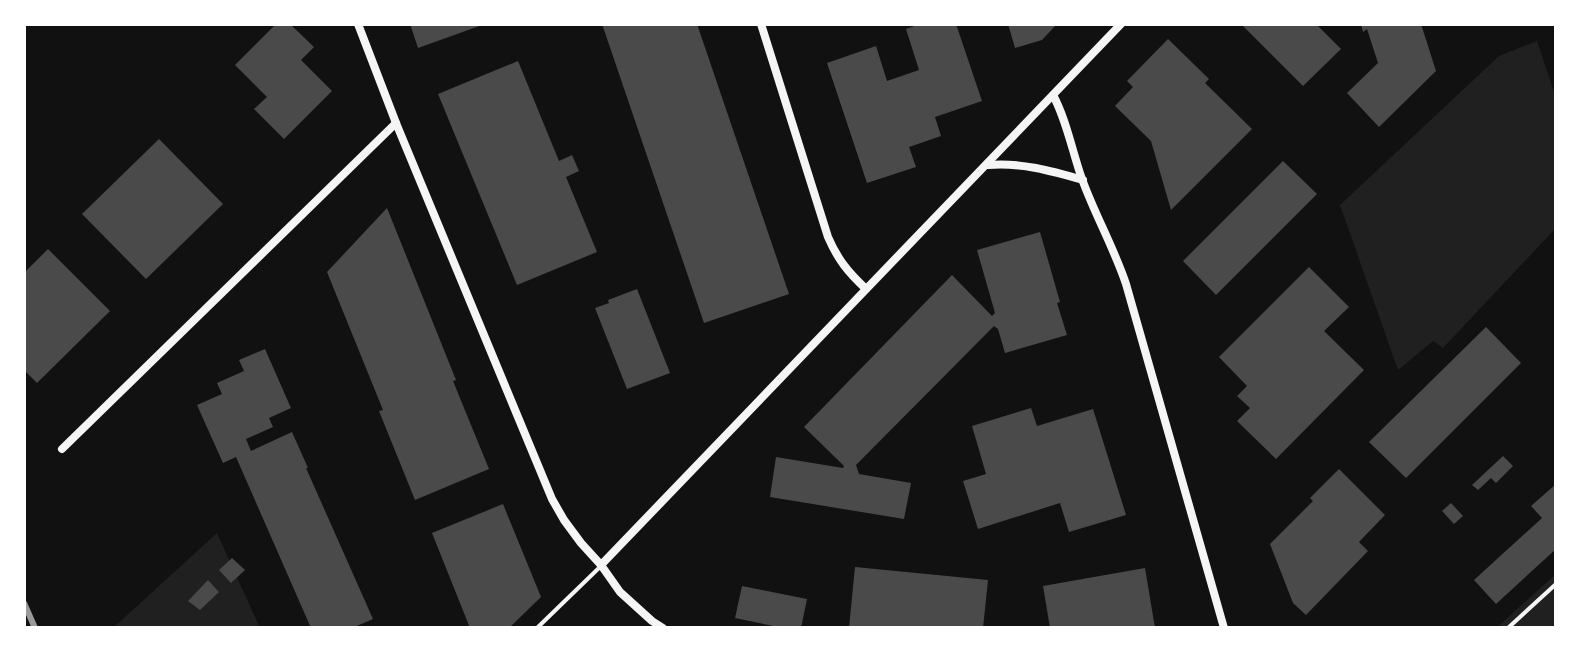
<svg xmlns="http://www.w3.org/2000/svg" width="1580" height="652" font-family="'DM Sans',sans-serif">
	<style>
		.green { fill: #202020 }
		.building { fill: #4a4a4a }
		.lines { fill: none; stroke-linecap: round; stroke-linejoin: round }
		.path { stroke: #f5f5f5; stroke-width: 4 }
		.service { stroke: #f5f5f5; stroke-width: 4 }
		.minor { stroke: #f5f5f5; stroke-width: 8 }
		.rail { stroke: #9a9a9a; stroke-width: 6 }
	</style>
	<rect width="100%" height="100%" fill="#111"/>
	<g class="green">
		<path d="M1537 41 1556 98V228L1443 348 1433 341 1398 370 1340 205 1499 56Z"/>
		<path d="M217 533 260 628H113Z"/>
		<path d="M1556 574V628H1496Z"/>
	</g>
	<g class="building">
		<path d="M276 24H290L314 47 301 60 332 91 284 139 254 109 267 97 235 65Z"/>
		<path d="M410 24H485L418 48Z"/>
		<path d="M602 24H697L789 294 704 323Z"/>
		<path d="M920 24H956L982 101 935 117 941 136 909 147 916 167 867 183 827 63 876 46 887 81 919 70 906 29Z"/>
		<path d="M1008 24H1057L1042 40 1015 48Z"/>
		<path d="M1241 24H1316L1341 49 1303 86Z"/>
		<path d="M1361 24H1421L1436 71 1379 127 1347 93 1378 63 1367 29 1363 32Z"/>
		<path d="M1168 39 1209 79 1205 83 1252 129 1171 210 1151 141 1115 106 1133 87 1127 81Z"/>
		<path d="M518 61 559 161 572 155 579 171 566 177 597 252 517 285 438 94Z"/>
		<path d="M159 139 223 204 146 279 82 214Z"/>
		<path d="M1283 161 1317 194 1216 295 1183 261Z"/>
		<path d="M387 208 456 380 453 381 489 469 415 500 379 411 383 410 327 272Z"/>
		<path d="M1040 232 1060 302 1057 303 1067 335 1005 353 998 329 994 326 856 465 859 474 911 483 904 519 770 497 776 457 843 468 844 466 804 427 952 275 992 316 995 313 977 250Z"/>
		<path d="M48 249 110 311 37 383 24 370V273Z"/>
		<path d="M1309 267 1349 307 1324 331 1364 370 1276 459 1237 421 1250 408 1237 396 1247 386 1219 357Z"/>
		<path d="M637 289 670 373 627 389 595 308 609 303 608 300Z"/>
		<path d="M1486 327 1521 363 1406 478 1369 442Z"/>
		<path d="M265 349 291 408 269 418 273 427 246 439 251 451 292 432 308 468H306L373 619 352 628H311L236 457 223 463 197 405 222 394 217 383 244 371 239 360Z"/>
		<path d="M1031 408 1037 426 1093 409 1126 515 1069 532 1060 503 978 529 963 481 986 474 972 426Z"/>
		<path d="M1503 456 1513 466 1496 483 1491 478 1478 490 1472 485Z"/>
		<path d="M1339 469 1385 515 1359 542 1368 551 1306 615 1293 603 1270 544 1313 501 1310 498Z"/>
		<path d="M1556 484V549L1496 604 1474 580 1542 518 1531 506Z"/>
		<path d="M1451 503 1463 516 1454 524 1442 511Z"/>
		<path d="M503 504 541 597 509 628H470L432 533Z"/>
		<path d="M232 558 245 570 231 583 219 570Z"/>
		<path d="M855 567 988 580 983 628H849Z"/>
		<path d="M1145 568 1155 628H1050L1043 586Z"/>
		<path d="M208 580 219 592 200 610 188 601Z"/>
		<path d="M742 586 807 599 801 628H783L735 618Z"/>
	</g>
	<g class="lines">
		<path class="path" d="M1508 628 1556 584"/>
		<path class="service" d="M537 628 601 566"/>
		<g class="minor">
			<path d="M358 24 396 123 552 499 564 520 581 543 601 565 620 592 652 621 663 628"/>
			<path d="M761 24 828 237C838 260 848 272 866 289"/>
			<path d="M1053 95C1067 121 1072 151 1082 179 1095 215 1114 248 1126 284L1224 628"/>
			<path d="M988 165C1020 162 1052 171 1083 180"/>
			<path d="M62 449 396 123"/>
			<path d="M601 565 1121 24"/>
		</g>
		<path class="rail" d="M24 603 35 628"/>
	</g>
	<rect width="1580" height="652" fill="none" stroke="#ffffff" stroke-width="52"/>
</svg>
